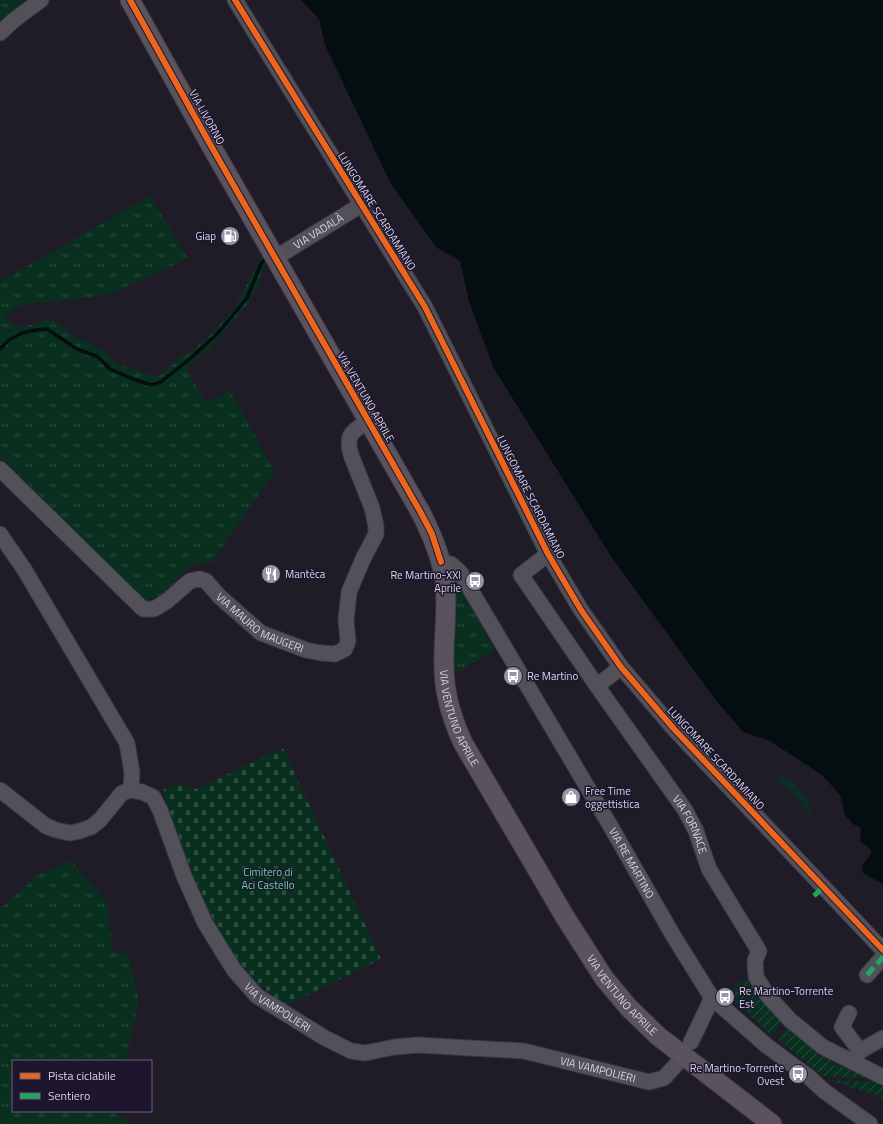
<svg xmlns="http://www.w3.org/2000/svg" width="883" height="1124" font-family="'Titillium Web',sans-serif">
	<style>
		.grass { fill: url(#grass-tufts) }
		.cemetery { fill: url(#cemetery-stones) }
		.garden { fill: url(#garden-furrows) }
		.water { fill: #040e10 }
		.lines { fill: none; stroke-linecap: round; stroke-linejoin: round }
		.stream { stroke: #040e10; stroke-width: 3.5 }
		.minor-casing { stroke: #3b3943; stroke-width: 17 }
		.major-casing { stroke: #3b3943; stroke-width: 21 }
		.minor { stroke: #525059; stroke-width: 15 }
		.major { stroke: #5a525c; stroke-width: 19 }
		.quiet { stroke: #20a55d; stroke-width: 5; stroke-dasharray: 10 5; stroke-linecap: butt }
		.cycleway-casing { stroke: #1d162e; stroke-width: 8 }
		.cycleway { stroke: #eb651d; stroke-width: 6 }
		.labels { text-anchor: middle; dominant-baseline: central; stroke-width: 3; stroke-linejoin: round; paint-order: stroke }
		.street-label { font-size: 11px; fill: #d8d5e5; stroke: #1d162e }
		.poi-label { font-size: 11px; fill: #d8d5e5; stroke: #1d162e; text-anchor: start }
		.park-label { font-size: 11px; fill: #66da9f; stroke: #1d162e }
	</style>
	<defs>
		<pattern id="grass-tufts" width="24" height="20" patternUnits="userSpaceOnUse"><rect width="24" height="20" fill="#092f1f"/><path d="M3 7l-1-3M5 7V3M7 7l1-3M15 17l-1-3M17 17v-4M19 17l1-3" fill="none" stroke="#2c4c3f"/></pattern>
		<pattern id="cemetery-stones" width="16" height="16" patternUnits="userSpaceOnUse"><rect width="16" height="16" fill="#092f1f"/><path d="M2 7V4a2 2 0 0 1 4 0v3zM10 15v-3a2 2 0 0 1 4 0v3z" fill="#2c4c3f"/></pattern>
		<pattern id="garden-furrows" width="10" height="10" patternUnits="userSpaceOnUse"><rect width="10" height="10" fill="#092f1f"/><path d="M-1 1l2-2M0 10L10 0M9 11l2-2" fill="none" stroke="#2c4c3f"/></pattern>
	</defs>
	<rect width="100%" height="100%" fill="#1f1c28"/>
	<g class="grass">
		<path d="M0 0H26L0 21Z"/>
		<path d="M150 196 188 258 113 293 70 300 23 304 5 314 11 325 25 327 45 320 55 321 73 336 102 349 107 355 118 364 156 377 162 374 178 359 191 352 215 330 234 309 262 256 266 262 257 287 247 305 211 347 186 369 207 403 230 391 275 472 211 563 193 564 161 595 146 600 0 456V282Z"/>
		<path d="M458 583 489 635 486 637 494 647 492 652 454 674V650L457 609 454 590 455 584Z"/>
		<path d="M774 774 789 779 806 798 813 816Z"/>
		<path d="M71 861 108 904 112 951 129 955 139 1001 125 1061H13V1111H114L128 1124H0V908L6 904 37 875Z"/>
	</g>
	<path class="cemetery" d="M283 748 381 959 285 1006 249 976 228 948 208 909 181 847 163 790 177 783 197 789Z"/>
	<g class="garden">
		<path d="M745 978 783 1021 771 1035 728 994Z"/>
		<path d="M788 1026 834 1064 870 1078 823 1076 777 1039Z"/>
		<path d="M828 1080 879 1082 883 1083V1100L876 1095Z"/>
	</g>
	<path class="water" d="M301 0H883V884L863 873 862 866 871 854V850L860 841 861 828 853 824 845 815 840 795 822 775 770 741 743 732 715 699 612 558 493 367 469 301 460 261 436 247 391 184 325 45 319 19Z"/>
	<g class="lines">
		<path class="stream" d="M0 349 9 340 22 333 35 330 47 329 77 349 98 357 110 369 133 379 151 385 161 382 191 358 218 333 247 298 261 264 265 259"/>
		<defs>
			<g id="minor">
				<path d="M235 0 425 307 548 554 581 610 621 667 674 729 883 950"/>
				<path d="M0 33 14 20 41 0"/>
				<path id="s1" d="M275 258 361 205"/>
				<path id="s2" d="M0 469 143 609H154L167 601 190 581 199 579 206 581 220 597 261 633 306 650 321 653 335 654 345 649 348 641 346 620 349 592 363 559 376 534V526L372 508 351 455C345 434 352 432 368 421"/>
				<path d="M0 534 24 569 127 743 132 772 131 790"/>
				<path id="s3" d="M548 554 521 575 597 686 685 810 696 831 709 869 759 951 755 961 756 977 768 996 790 1020 823 1047 883 1077"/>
				<path id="s4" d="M441 562 451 564 460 572 611 827 674 937 712 998 767 1046 809 1077 824 1091 870 1124"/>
				<path d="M597 686 621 667"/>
				<path id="s5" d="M0 790 46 826 56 830 70 833 80 831 91 827 100 820 122 793 131 790 142 792 153 797 160 810 184 876 205 923 234 970 257 996 325 1038 351 1051 365 1053 395 1047 417 1045 524 1051 649 1082 664 1078 684 1056"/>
				<path d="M867 975 883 957"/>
				<path d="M849 1013 842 1027 860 1051"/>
				<path d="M691 1042 712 998"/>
				<path d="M854 1060 860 1051 883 1038"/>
			</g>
			<g id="major">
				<path id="s6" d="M130 0 210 144 421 513C432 535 442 558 445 582 448 610 443 639 444 667 444 694 452 719 463 743L565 917 604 978 629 1008 658 1036 772 1124"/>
			</g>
		</defs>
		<use href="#minor" class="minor-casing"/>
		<use href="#major" class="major-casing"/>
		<use href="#minor" class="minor"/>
		<use href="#major" class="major"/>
		<g class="quiet">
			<path d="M814 896 823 887"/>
			<path d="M867 975 883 957"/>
		</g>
		<defs>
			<g id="cycleway">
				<path d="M130 0 210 144 421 513 432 534 441 562"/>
				<path d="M235 0 425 307 548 554 581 610 621 667 674 729 883 950"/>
			</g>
		</defs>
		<use href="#cycleway" class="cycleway-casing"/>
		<use href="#cycleway" class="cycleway"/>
	</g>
	<defs>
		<symbol id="fuel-disc" viewBox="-11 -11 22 22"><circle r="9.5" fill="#9794a3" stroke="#1d162e"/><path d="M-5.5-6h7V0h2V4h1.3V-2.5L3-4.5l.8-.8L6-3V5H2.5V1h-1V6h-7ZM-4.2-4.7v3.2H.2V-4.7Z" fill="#fff"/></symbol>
		<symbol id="restaurant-disc" viewBox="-11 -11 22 22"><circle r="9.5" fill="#9794a3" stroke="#1d162e"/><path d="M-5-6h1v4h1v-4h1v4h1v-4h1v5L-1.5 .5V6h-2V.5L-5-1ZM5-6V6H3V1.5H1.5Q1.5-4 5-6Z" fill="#fff"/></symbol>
		<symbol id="bus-disc" viewBox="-11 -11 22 22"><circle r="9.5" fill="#9794a3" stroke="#1d162e"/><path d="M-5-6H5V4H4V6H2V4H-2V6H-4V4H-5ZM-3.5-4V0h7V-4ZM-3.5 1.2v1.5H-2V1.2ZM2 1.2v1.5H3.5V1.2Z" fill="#fff"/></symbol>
		<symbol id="shop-disc" viewBox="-11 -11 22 22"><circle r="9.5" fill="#9794a3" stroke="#1d162e"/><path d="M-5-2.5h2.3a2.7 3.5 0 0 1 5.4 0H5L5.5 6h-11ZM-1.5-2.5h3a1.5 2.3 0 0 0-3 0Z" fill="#fff"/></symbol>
	</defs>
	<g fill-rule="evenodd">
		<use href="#fuel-disc" x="219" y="225" width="22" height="22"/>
		<use href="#restaurant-disc" x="260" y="563" width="22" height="22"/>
		<use href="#bus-disc" x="464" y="570" width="22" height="22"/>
		<use href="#bus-disc" x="502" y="665" width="22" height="22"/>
		<use href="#shop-disc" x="560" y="786" width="22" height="22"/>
		<use href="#bus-disc" x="714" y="986" width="22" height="22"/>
		<use href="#bus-disc" x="787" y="1063" width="22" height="22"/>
	</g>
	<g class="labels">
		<g class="street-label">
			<text transform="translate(207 117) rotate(61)">VIA LIVORNO</text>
			<text transform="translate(377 211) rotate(58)">LUNGOMARE SCARDAMIANO</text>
			<text stroke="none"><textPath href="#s1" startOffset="51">VIA VADALÀ</textPath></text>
			<text transform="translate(366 397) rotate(60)">VIA VENTUNO APRILE</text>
			<text transform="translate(531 497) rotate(63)">LUNGOMARE SCARDAMIANO</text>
			<text stroke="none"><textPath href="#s2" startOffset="343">VIA MAURO MAUGERI</textPath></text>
			<text stroke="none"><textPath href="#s6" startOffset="802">VIA VENTUNO APRILE</textPath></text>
			<text transform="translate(716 758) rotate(47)">LUNGOMARE SCARDAMIANO</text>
			<text stroke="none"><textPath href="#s3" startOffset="336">VIA FORNACE</textPath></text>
			<text stroke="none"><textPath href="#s4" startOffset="360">VIA RE MARTINO</textPath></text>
			<text stroke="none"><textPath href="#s6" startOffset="1126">VIA VENTUNO APRILE</textPath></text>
			<text stroke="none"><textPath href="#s5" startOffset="434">VIA VAMPOLIERI</textPath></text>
			<text stroke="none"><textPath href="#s5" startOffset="770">VIA VAMPOLIERI</textPath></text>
		</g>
		<g class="poi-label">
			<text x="216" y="236" text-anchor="end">Giap</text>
			<text x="285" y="574">Mantèca</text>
			<text x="461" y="575" text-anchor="end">Re Martino-XXI<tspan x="461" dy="13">Aprile</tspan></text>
			<text x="527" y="676">Re Martino</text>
			<text x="585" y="791">Free Time<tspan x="585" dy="13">oggettistica</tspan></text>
			<text x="739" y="991">Re Martino-Torrente<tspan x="739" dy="13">Est</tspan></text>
			<text x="784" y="1068" text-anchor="end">Re Martino-Torrente<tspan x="784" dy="13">Ovest</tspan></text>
		</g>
		<g class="park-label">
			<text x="268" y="872">Cimitero di<tspan x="268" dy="13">Aci Castello</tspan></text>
		</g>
	</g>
	<rect x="12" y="1060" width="140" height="52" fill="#1d162e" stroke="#686277"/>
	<rect x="20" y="1073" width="20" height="6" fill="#eb651d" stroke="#686277"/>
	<text x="48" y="1080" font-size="12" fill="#d8d5e5">Pista ciclabile</text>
	<rect x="20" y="1093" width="20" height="6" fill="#20a55d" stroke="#686277"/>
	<text x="48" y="1100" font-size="12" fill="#d8d5e5">Sentiero</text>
</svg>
